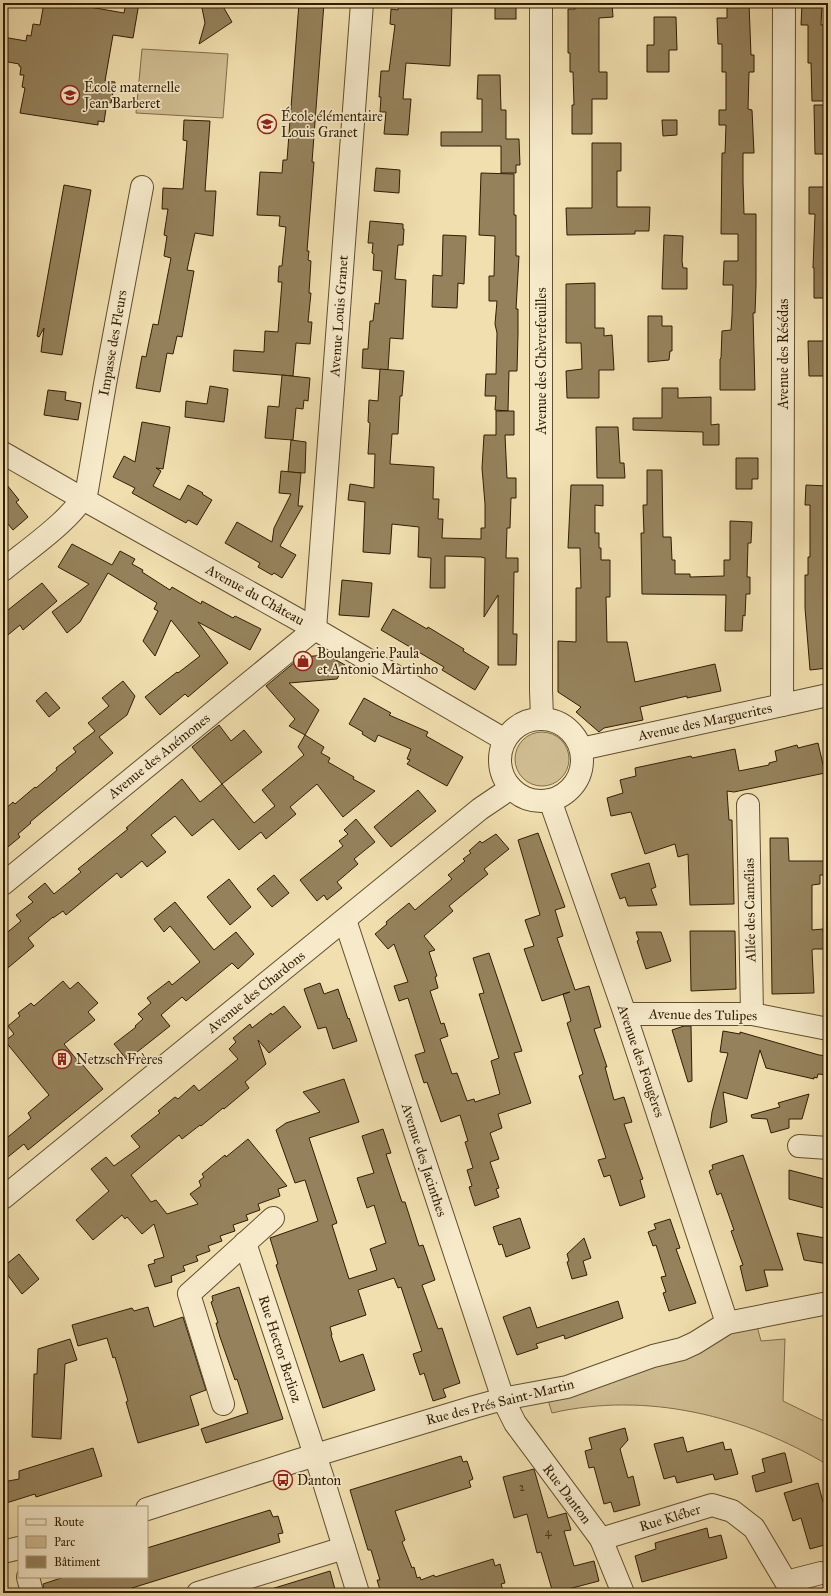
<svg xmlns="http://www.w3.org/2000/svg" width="831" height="1596" font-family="'IM FELL Great Primer',serif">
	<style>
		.green { fill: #d0be92; stroke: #806e4a }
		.building { fill: #95825c; stroke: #311d02 }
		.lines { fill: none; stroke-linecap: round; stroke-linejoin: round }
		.minor-casing { stroke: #614e2d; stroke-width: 24 }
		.minor { stroke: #f6eacb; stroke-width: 22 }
		.labels { text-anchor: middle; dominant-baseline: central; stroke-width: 3.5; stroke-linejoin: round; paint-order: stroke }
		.number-label { font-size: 12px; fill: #4a3618 }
		.poi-label { font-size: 14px; fill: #311d02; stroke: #f6eacb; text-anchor: start }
		.street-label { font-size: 14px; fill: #311d02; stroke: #f6eacb }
	</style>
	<rect width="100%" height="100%" fill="#f1dfaf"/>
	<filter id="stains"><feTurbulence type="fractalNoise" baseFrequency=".005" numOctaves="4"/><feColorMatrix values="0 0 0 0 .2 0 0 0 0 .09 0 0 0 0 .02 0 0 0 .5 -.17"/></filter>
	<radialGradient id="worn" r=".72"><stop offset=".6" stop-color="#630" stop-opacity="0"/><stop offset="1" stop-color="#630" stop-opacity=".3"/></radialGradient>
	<g class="green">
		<path d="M142 49 228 54 223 118 136 113Z"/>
		<circle cx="542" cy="759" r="27"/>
		<path d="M757 1326 761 1341 785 1339 783 1401 828 1423V1465C746 1416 647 1391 552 1413L548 1400 738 1331Z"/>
	</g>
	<g class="building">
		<path d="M44 3H67L124 13 126 3H139L133 38 113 35 105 81 115 82 111 103 107 102 104 122 98 121V125L20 113 25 88 22 87 24 75H20L21 67 19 66V64L3 61V37L26 41 27 35 31 36 33 24 40 25Z"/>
		<path d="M201 3H221L232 22 199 44 205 23Z"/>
		<path d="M299 3H324L312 162H314L307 251H309L308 260 311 261 309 293H311L308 322H312L310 344 296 343 293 376 233 371 234 350 264 352 265 331 278 332 282 282H278L279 266H282L286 227 279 226 280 216 257 215 260 172 282 173 283 160H287Z"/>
		<path d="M399 3H452L450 66 406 63 403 99H411L408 135 384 134 386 112H380L381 97H379L381 71H389L395 25 390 24 391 9 398 10Z"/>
		<rect x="495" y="3" width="21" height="16"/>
		<path d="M575 3H612L613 17 599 18V72H607V99H592V134H572V105H574L573 72H570V53H568V9H575Z"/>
		<path d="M727 3H749L751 55H754V72H749L748 109 752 110 754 153H743V182L744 214H756V285L755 313H753L755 390H720V359L721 358 722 331 731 330 732 316 733 285H723L724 261H738V234H721L722 153H725L726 125H719V110H726V72H722V44H718L717 18H727Z"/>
		<path d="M802 3H822L821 25H828L827 101H812L811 63H808V25H801Z"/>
		<path d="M654 17H676L677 50H669V72H647V45H654Z"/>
		<path d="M478 75H500L501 110H506V139H519L520 165H516V173H501V146H441V132H482V99H477Z"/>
		<path d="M814 105H828V154H815Z"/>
		<path d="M184 120 210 121 205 191H216L213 236 195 233 187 270 194 271 182 337 177 336 173 354 167 353 160 392 136 388 142 356 146 357 153 324 158 325 171 258 164 256 167 236 164 235 168 209H162L163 188 183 189 187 141 183 140Z"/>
		<path d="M662 120H677V135L663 136Z"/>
		<path d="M592 143H621V171H617V207H650L649 231H635V234L567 235 566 208H592Z"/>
		<path d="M376 168 400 170 399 193 374 191Z"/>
		<path d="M481 173 514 174V215H516V256H519L516 309H518V334L517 371H509L508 411 495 410 496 396H485L486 374H496L497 333 495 324 497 301H489V276H494L495 236 479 235Z"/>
		<path d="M64 185 91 190 62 355 41 352 44 328 39 337 37 336Z"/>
		<path d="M809 187H828V298H814V268H813L815 214H809Z"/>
		<path d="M370 221 403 224V229H404L403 245H398L395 279 406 280 403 339 390 338 388 370 362 368 363 349H368L370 321H373L375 303 379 304 382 271 373 270 374 254 372 253 373 243H368Z"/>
		<path d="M443 235 466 236 464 284 458 283 457 308 432 307 433 275 442 276Z"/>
		<path d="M664 235 683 236 682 261 683 268H687V289H662Z"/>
		<path d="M595 283V328H604V336L612 335 614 370H599V398H567L566 371 582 369 581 343H566V284Z"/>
		<path d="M648 316H662V326H672V351H670L669 360 648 362Z"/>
		<path d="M808 341H828V376H809Z"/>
		<path d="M380 369 404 371 402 396H400L398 434H392L390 464 434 467 433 499H439L438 519H443L442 538 481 539V528H485V504L482 468 484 435H496V411H514V435H505L507 478H516V498H511L510 528H507L506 558H518V572H514L513 634H517L516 665H498V595L484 617 485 558 481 557 445 556V588H430L431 558 418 557 419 527 392 524 390 554 363 552 365 502 348 500 350 484 374 488 375 454H368L370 423 368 422 369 400 378 401Z"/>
		<path d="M282 375 310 378 308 401 304 400 303 409 296 408 293 440 265 438 268 406 279 407Z"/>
		<path d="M210 386 228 389 224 422 185 417 186 401 207 404Z"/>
		<path d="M662 388H678V398L711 397V425L719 424V445H703V432L633 430V418H662Z"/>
		<path d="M48 390 66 392 65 400 81 403 78 420 44 415Z"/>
		<path d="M142 422 170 427 163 469 156 468 161 471 153 486 180 500 188 485 203 493 202 494 212 500 197 525 188 520 186 523 132 493 135 488 113 477 124 456 135 462Z"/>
		<path d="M596 427H618L620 463H624L625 478H597Z"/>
		<path d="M291 440 306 442 305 473 288 472Z"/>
		<path d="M736 458H758V479H752V489H736Z"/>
		<path d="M647 470H662L663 537H671L672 560H675V574H690V577L724 576V560H730V521L752 522 751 543H748L747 577H750V594H746L745 616 743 615 742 631H725L726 595 642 594 641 533H644L643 505H647Z"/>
		<path d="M281 471 301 473 298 506H303L280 546 296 555 282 578 274 573 272 575 258 567 260 563 225 543 237 522 272 542 274 528 291 494 279 493Z"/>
		<path d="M3 480 19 500 16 502 28 517 13 530 3 518Z"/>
		<path d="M571 485H603V506L595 505V533H599V548H601V560H610V597H606L607 642H627L635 682 715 664 721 691 687 698V696L640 707 643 720 604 728 599 732 576 712 581 707 558 692V641L576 642V588H581L580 548H568Z"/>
		<path d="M806 485 828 486V668L810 670 805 608V575H808V557H810V505H805Z"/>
		<path d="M72 544 112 565 120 551 135 559 132 564 143 570 142 572 170 590 172 587 201 604 202 601 233 618 235 616 261 629 250 650 198 622 228 663 188 697 185 694 160 715 145 697 177 672 178 673 200 656 171 620 155 656 143 641 158 611 154 609 157 603 108 573 80 622 67 633 52 612 89 584 58 567Z"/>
		<path d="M342 580 372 583 369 617 339 615Z"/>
		<path d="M42 583 57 601 23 630 20 625 3 639V614Z"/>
		<path d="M393 609 427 629 428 627 464 649 463 651 489 667 475 690 442 670 444 667 381 630Z"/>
		<path d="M327 655 345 665 337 679 289 683 319 710 305 735 289 726 295 719 266 686 301 657Z"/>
		<path d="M123 681 135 696 127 715 99 737 113 753 30 822 31 823 18 834 20 837 3 851V811L13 802 15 804 35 787 36 788 57 770 56 768 76 752 73 748 95 731 88 723 109 706 102 698Z"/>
		<path d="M46 692 60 708 49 717 36 701Z"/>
		<path d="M364 698 391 713 389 715 428 732 426 736 463 757 447 786 407 764 410 760 407 759 411 749 378 735 375 742 362 734 363 732 349 724Z"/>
		<path d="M219 725 231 741 244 730 262 752 222 784 192 747Z"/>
		<path d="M305 735 324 747 321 753 330 758 328 762 354 777 353 779 375 791 343 817 317 784 290 807 296 814 266 839 261 832 239 850 213 819 192 836 175 816 151 835 166 852 147 867 142 861 121 878 117 873 66 915 63 911 53 918V917L28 938 34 946 3 972V936L21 921 16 915 33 902 28 897 45 883 54 894 81 872 78 869 128 829 126 828 182 779 200 802 222 784 254 823 275 806 262 790 304 755 298 747Z"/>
		<path d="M818 743 825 773 734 792 727 791 729 820H732L734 904 690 905 688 854 678 857 675 844 645 854 631 812 611 816 607 798 623 793 620 780 636 776 635 768 691 756 692 758 735 749 739 771 769 765V763L777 761 775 751 797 745 798 748Z"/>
		<path d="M418 790 436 811 391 847 374 827Z"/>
		<path d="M356 819 375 842 354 859 358 864 337 882 342 888 327 900 324 895 317 901 300 880 343 846 339 841 348 834 344 830Z"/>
		<path d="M538 833 565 907 555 910 563 936 557 938 575 990 589 986 601 1027 594 1029 607 1067H605L614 1100 624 1097 632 1122 624 1124 643 1179 640 1180 645 1197 620 1206 610 1175 604 1177 598 1160 606 1158 579 1076 583 1074 567 1023 571 1021 563 994 570 992 542 1001 524 949 534 946 525 920 540 915 518 840Z"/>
		<path d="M496 834 509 849 484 869 488 874 449 906 453 911 424 936 435 950 429 952 437 976 435 977 438 988 430 991 441 1024 444 1023 448 1036 440 1039 452 1074 457 1073 467 1101 474 1099 475 1102 500 1094 491 1061 499 1058 479 994 484 993 473 958 489 953 522 1051 514 1053 531 1103 498 1114 502 1128 490 1133 499 1159 490 1162 499 1188 496 1189 499 1197 475 1206 469 1187 472 1186 467 1170 473 1168 465 1142 468 1141 460 1115 441 1122 427 1082 424 1083 415 1055 425 1052 408 998 399 1001 394 986 408 982 394 944 388 949 375 934 387 924 386 922 409 903 415 910 452 879 448 875 465 861 463 859 471 853 469 851 480 841 482 843Z"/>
		<path d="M770 838H788L789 861H825V875H820V884L812 885V930L823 929V932H828V949H814L812 950 814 993 772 994Z"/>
		<path d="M649 863 656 887 651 889 657 905 628 906 625 897 620 899 611 874Z"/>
		<path d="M274 875 289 893 272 907 257 889Z"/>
		<path d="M229 879 251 907 230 925 207 897Z"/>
		<path d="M175 902 214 950 236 932 254 954 238 969 232 963 186 1001 182 997 161 1015 170 1026 127 1060 114 1044 136 1027 135 1026 143 1019 138 1014 151 1003 147 998 169 981 172 985 200 962 170 926 164 932 154 919Z"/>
		<path d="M690 931H735L736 989 691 991Z"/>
		<path d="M636 932H661L671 961 646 969 637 941 639 940Z"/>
		<path d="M63 981 70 989 78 982 98 1003 88 1012 95 1020 64 1044 81 1065 82 1064 103 1089 28 1150 24 1144 3 1161V1141L31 1118 28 1113 49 1095 5 1041 14 1034 8 1026 20 1016 18 1013 31 1003 34 1006Z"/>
		<path d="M320 983 324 994 338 989 348 1019 349 1018 357 1041 333 1049 326 1027 318 1029 304 989Z"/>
		<path d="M284 1006 301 1027 269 1053 258 1040 266 1064 245 1082 249 1088 224 1109 223 1108 201 1126 200 1125 182 1139 179 1135 131 1175 151 1202 156 1200 167 1214 198 1204 190 1194 201 1186 199 1181 204 1177 202 1174 225 1155 226 1157 248 1139 287 1186 278 1189 280 1196 258 1204 260 1210 246 1215 248 1220 233 1225 235 1231 220 1236 222 1241 208 1246 210 1251 196 1256 198 1261 183 1266 185 1271 171 1276 172 1282 155 1287 148 1265 155 1263 154 1260 164 1257 154 1224 142 1234 127 1217 125 1219 122 1215 93 1240 76 1220 109 1191 91 1169 106 1157 114 1166 140 1147 131 1136 160 1113 158 1111 175 1097 178 1099 194 1085 199 1091 238 1059 229 1049 236 1042 233 1038 250 1024 252 1028 271 1013 272 1015Z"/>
		<path d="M684 1026H691L692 1081 688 1082 672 1030Z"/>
		<path d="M723 1031 740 1034V1032L819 1055 828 1056V1075L818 1074 817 1078 814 1077V1079L766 1068 760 1050 747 1099 723 1092 727 1122 710 1128 712 1112 728 1053 720 1052Z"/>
		<path d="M344 1079 359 1122 309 1138 337 1223 332 1225 349 1279 377 1270 370 1249 386 1243 374 1205 367 1208 357 1178 374 1173 362 1136 383 1129 391 1153 386 1154 402 1202H405L419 1246 423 1245 435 1280 422 1285 438 1329 442 1328 460 1383 443 1389 446 1397 433 1401 424 1373 420 1375 413 1354 422 1351 401 1287 398 1288 394 1278 358 1290 366 1315 330 1327 332 1335H331L340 1362 363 1354 375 1390 323 1408 276 1265 278 1264 270 1238 318 1221 305 1180 295 1183 276 1130 286 1123 320 1112 303 1092Z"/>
		<path d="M809 1094 802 1119H789V1128L771 1133 767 1119 752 1118 751 1115 780 1107 778 1103Z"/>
		<path d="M743 1155 783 1270H764L768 1286 746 1291 740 1266 743 1265 731 1231 734 1230 721 1193 717 1195 709 1171 713 1169 712 1165Z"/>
		<path d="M789 1170 828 1180V1209L789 1199Z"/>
		<path d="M520 1218 530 1248 506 1257 502 1244 499 1245 493 1227Z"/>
		<path d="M670 1219 680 1248 676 1249 696 1303 669 1311 663 1293 666 1292 661 1277 666 1276 656 1245 653 1246 648 1232 656 1229 654 1224Z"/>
		<path d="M797 1233 825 1238 824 1244 828 1245V1264L804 1260Z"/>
		<path d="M584 1238 591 1258 583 1261 587 1275 572 1279 567 1262 569 1261 567 1254Z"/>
		<path d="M19 1254 39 1279 22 1294 3 1269V1267Z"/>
		<path d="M239 1287 283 1419 206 1443 201 1429 248 1413 237 1379 235 1380 220 1337 216 1323H218L211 1302 213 1301 212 1296Z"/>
		<path d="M618 1301 623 1318 565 1339 564 1335 536 1344 538 1348 517 1355 503 1317 530 1307 537 1328Z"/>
		<path d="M148 1307 154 1327 183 1317 206 1390 190 1396 199 1425 138 1443 126 1402 128 1401 115 1357 113 1358 107 1338 78 1346 72 1325 132 1308 134 1311Z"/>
		<path d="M70 1339 77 1360 65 1364 61 1439 32 1437 34 1374H37L38 1349Z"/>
		<path d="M625 1428 628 1440 620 1449 628 1478 633 1476 640 1505 614 1512 611 1502 604 1504 594 1467 589 1468 585 1451 592 1449 589 1438Z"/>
		<path d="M683 1437 687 1452 723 1442 725 1450 731 1449 738 1474 715 1480 713 1474 677 1483 675 1476 664 1479 654 1444Z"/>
		<path d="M93 1448 102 1476 36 1497 35 1494 3 1504V1482L19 1479V1471Z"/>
		<path d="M783 1453H785L792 1482 756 1492 752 1476 765 1472 762 1459Z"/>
		<path d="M461 1456 463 1462 467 1461 473 1479 469 1481 471 1487 395 1511 405 1540 402 1542 412 1568 414 1567 417 1578 420 1577 421 1580 434 1575 435 1577 493 1559 495 1566 500 1564 505 1583 501 1584 504 1593H381L377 1580H380L371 1550H368L350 1490Z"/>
		<path d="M534 1469 548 1518 566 1513 571 1530 564 1531 574 1566 594 1561 599 1581 553 1593 541 1552 537 1553 527 1514 514 1518 503 1477Z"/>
		<path d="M818 1483 828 1521V1544L810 1549 801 1518 793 1521 784 1493Z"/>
		<path d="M270 1510 273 1517 278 1516 283 1533 278 1534 280 1542 116 1593H44L43 1584 64 1577H147V1548Z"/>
		<path d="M707 1528 709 1538 721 1535 727 1558 642 1582 635 1556 656 1549 655 1543Z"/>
		<path d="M330 1571 336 1593H269L268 1590Z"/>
	</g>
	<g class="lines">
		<defs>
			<g id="minor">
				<path d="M541 3V690L542 718"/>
				<path d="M3 453 83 499 315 629 505 740"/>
				<path d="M3 570C27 550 76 517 87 490L105 384 142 187"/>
				<path d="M782 705 784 3"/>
				<circle cx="541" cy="760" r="41"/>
				<path d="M581 749 828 695"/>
				<path d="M550 800 625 1014 727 1323"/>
				<path d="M748 805 752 1014"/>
				<path d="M3 884 315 629 362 3"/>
				<path d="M345 920 503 1399 515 1423 601 1539 623 1593"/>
				<path d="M625 1014H752L828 1029"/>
				<path d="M799 1146 828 1148"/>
				<path d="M3 1198 480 809 511 788"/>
				<path d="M245 1243 322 1476 358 1593"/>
				<path d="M223 1404 189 1294 273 1218"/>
				<path d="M147 1509 296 1461 474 1407 503 1399 567 1387 653 1356 682 1349 695 1343 727 1323 828 1303"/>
				<path d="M601 1539 712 1505 732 1511 754 1528 786 1582 821 1573"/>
				<path d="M3 1552 19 1548"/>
				<path d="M28 1577 32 1593"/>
				<path d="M198 1593 344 1548"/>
			</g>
		</defs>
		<use href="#minor" class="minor-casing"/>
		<use href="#minor" class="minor"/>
	</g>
	<defs>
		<symbol id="school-ring" viewBox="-11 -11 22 22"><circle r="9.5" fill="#f6eacb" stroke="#8f2418" stroke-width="1.5"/><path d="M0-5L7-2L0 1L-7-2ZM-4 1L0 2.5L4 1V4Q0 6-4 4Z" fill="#8f2418"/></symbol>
		<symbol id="shop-ring" viewBox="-11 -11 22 22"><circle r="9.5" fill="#f6eacb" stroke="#8f2418" stroke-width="1.5"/><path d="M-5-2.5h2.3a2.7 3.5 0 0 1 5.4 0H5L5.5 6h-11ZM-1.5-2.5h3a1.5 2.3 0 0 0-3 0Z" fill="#8f2418"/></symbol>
		<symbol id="building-ring" viewBox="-11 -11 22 22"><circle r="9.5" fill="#f6eacb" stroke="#8f2418" stroke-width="1.5"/><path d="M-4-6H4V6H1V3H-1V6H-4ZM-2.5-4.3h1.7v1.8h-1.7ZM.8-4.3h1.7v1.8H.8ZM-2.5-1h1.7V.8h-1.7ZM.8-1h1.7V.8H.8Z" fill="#8f2418"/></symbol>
		<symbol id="bus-ring" viewBox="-11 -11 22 22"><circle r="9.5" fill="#f6eacb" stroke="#8f2418" stroke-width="1.5"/><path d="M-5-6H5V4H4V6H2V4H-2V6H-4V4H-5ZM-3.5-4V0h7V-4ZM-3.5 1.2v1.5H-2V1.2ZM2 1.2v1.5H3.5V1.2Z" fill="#8f2418"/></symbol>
	</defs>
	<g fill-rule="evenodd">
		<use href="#school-ring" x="59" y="84" width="22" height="22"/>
		<use href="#school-ring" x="256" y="113" width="22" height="22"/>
		<use href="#shop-ring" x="292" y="650" width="22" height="22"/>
		<use href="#building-ring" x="51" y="1048" width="22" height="22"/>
		<use href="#bus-ring" x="272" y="1469" width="22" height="22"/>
	</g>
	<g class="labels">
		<g class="number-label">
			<text x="522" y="1487">2</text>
			<text x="548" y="1532">4</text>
		</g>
		<g class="poi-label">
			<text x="84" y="87">École maternelle<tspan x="84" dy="16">Jean Barberet</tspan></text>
			<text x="281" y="116">École élémentaire<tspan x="281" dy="16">Louis Granet</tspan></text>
			<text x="317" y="653">Boulangerie Paula<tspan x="317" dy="16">et Antonio Martinho</tspan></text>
			<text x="76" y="1059">Netzsch Frères</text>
			<text x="297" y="1480">Danton</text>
		</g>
		<g class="street-label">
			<text transform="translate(339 316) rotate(-86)">Avenue Louis Granet</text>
			<text transform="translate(113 343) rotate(-80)">Impasse des Fleurs</text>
			<text transform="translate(783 354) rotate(-90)">Avenue des Résédas</text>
			<text transform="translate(541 361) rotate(-90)">Avenue des Chèvrefeuilles</text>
			<text transform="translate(255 595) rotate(29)">Avenue du Château</text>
			<text transform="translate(705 722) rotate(-12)">Avenue des Marguerites</text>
			<text transform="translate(159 756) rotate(-39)">Avenue des Anémones</text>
			<text transform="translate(750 910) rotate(-91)">Allée des Camélias</text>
			<text transform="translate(256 992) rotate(-39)">Avenue des Chardons</text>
			<text transform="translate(703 1015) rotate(1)">Avenue des Tulipes</text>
			<text transform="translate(641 1061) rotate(71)">Avenue des Fougères</text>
			<text transform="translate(424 1160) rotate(72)">Avenue des Jacinthes</text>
			<text transform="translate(280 1349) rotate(72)">Rue Hector Berlioz</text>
			<text transform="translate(500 1402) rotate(-14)">Rue des Prés Saint-Martin</text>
			<text transform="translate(567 1494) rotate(53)">Rue Danton</text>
			<text transform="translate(670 1518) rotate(-17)">Rue Kléber</text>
		</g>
	</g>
	<rect width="831" height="1596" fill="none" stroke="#f1dfaf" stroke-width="16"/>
	<rect x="4" y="4" width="823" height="1588" fill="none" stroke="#311d02" stroke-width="2"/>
	<rect x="8" y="8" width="815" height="1580" fill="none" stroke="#311d02"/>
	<rect x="18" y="1506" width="130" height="72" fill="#f6eacb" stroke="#a7987b"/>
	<rect x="26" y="1519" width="20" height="6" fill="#f6eacb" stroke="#a7987b"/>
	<text x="54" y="1526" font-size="12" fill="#311d02">Route</text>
	<rect x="26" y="1536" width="20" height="12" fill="#d0be92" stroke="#a7987b"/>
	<text x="54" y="1546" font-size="12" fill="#311d02">Parc</text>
	<rect x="26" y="1556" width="20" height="12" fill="#95825c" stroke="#a7987b"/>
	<text x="54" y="1566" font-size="12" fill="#311d02">Bâtiment</text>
	<rect width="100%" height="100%" filter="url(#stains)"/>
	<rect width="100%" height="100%" fill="url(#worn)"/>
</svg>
